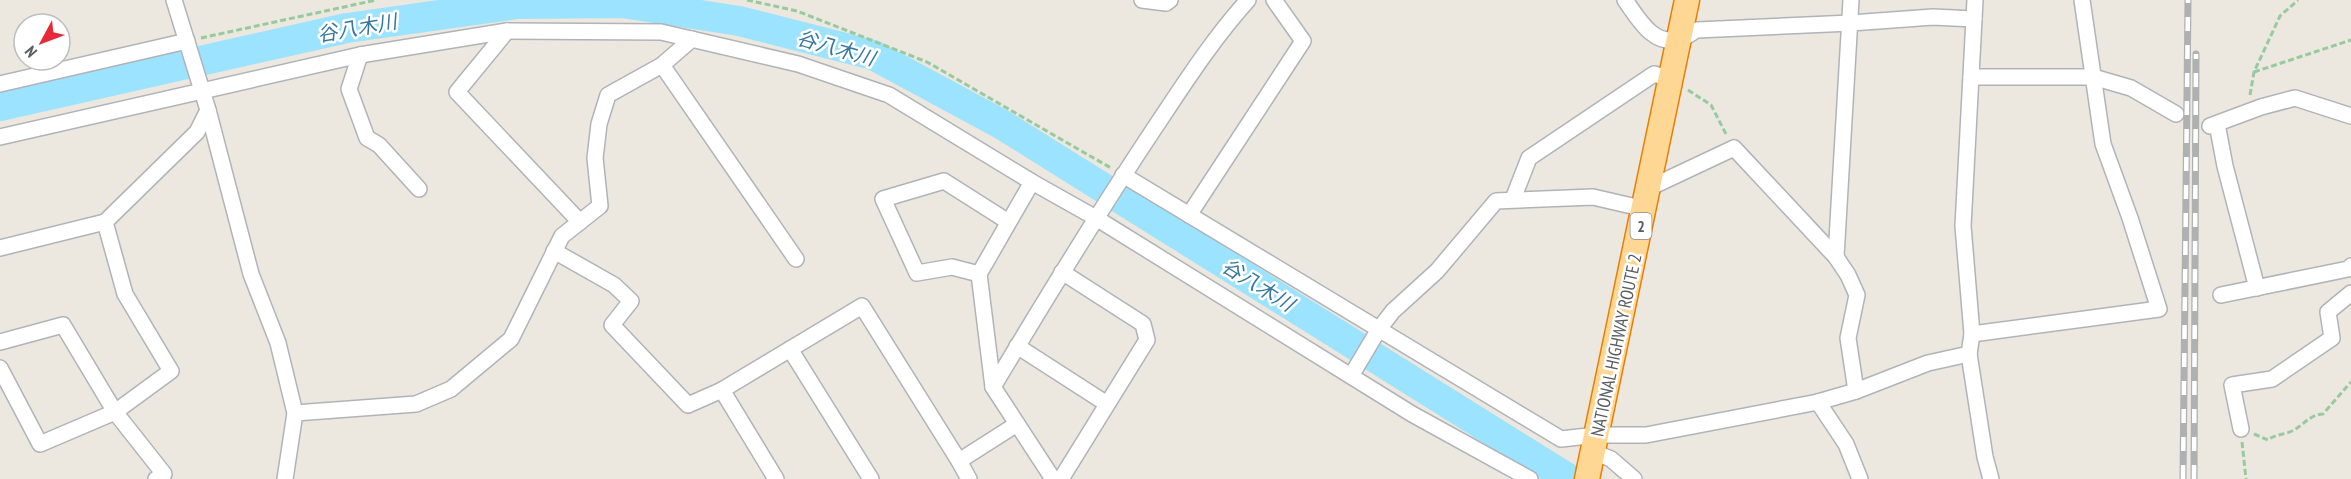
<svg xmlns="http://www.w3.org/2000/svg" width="2351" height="479" font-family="'PT Sans Narrow','Noto Sans JP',sans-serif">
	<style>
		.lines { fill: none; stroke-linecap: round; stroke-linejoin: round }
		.river { stroke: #9ce3ff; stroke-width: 30 }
		.minor-casing { stroke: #b0b4b8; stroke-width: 18 }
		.trunk-casing { stroke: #ea7e01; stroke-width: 27 }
		.path { stroke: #97ca9d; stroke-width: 3; stroke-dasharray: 6 3; stroke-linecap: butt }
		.minor { stroke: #fff; stroke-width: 15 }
		.trunk { stroke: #fed794; stroke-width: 24 }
		.rail-casing { stroke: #afb0b1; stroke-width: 7 }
		.rail { stroke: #fff; stroke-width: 4.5; stroke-dasharray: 14; stroke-linecap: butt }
		.labels { text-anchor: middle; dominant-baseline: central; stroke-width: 5; stroke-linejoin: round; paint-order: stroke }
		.shield { fill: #fff; stroke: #8a8e90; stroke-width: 1.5 }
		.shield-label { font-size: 16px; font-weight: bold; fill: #585d61 }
		.street-label { font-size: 18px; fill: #585d61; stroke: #fff }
		.water-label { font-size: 20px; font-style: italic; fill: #37789e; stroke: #fff }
	</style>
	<rect width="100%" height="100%" fill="#ece7df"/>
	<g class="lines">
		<path class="river" d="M0 106 347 28 517 4 622 3 739 21 873 55 1001 124 1569 479"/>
		<defs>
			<g id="minor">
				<path d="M174 0 208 110 251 274 278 343 295 413 285 479"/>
				<path d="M1142 0 1166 3 1170 0"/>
				<path d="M1625 0C1638 18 1653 47 1680 39 1685 38 1691 33 1697 30L1851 23 1933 17 1974 19"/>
				<path d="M1975 0 1963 226 1972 334 1969 354 1985 457 1991 479"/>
				<path d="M507 31 457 92 580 222"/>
				<path d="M360 55 349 89 367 138 379 145 419 189"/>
				<path d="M662 65 796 259"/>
				<path d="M1971 77H2093L2131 88 2176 114"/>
				<path d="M0 84 187 41"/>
				<path d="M2217 124 2225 166 2257 288"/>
				<path d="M2210 126 2261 107 2295 98 2351 116"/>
				<path d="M0 137 360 55 507 31 661 32 798 64 889 95 1032 182 1096 218 1412 414 1530 479"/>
				<path d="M1123 175 1561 439 1597 435H1646L1818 402 1856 391 1928 363 1969 354"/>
				<path d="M1032 182 979 274 993 387 1053 479"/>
				<path d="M1649 188 1734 148 1836 257 1848 275 1857 295 1848 338 1856 391"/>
				<path d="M1513 199 1529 158 1654 74 1671 79"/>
				<path d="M1189 215 1303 41 1274 0"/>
				<path d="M0 248 105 222 197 132 208 110"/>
				<path d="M554 251 614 285 631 301 612 325 688 405 722 390 776 479"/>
				<path d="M1836 257 1851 0"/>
				<path d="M979 274 952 267 917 273 883 199 944 181 1007 221"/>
				<path d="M2221 295 2348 269 2351 266"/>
				<path d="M1972 334 2159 309 2130 218 2103 144 2082 0"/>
				<path d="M0 342 63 325 115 412 164 474 156 479"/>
				<path d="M1017 346 1107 404"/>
				<path d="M790 349 871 479"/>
				<path d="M0 368 40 444 115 412 171 371 125 294 105 222"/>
				<path d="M1351 376 1379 329 1393 311 1437 271 1496 201 1593 197 1645 209"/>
				<path d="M993 387C1045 300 1098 213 1154 129 1184 84 1212 40 1248 0"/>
				<path d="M722 390 862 306 959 461 1017 424"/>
				<path d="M1818 402 1846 444 1860 479"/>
				<path d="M295 413 416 404 451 389 511 339 562 236 600 206 595 158 599 124 608 95 662 65 692 39"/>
				<path d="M2241 429 2232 385 2272 379 2332 338 2328 312 2351 293"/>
				<path d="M1594 452 1611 459 1634 479"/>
				<path d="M959 461 969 479"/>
				<path d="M1061 479 1147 340 1143 324 1062 272"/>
			</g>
			<path id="trunk" d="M1587 479 1687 0"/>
		</defs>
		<use href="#minor" class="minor-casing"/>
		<use href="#trunk" class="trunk-casing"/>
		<g class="path">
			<path d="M747 0 797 11 927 62 1111 168"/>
			<path d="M201 38 376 0"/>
			<path d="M2254 72 2351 40"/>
			<path d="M1688 90 1711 105 1727 136"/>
			<path d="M2250 95 2254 72 2280 16 2298 0"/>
			<path d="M2254 434 2268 440C2275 434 2284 435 2292 431 2304 425 2309 415 2323 414L2351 382"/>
			<path d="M2242 442 2246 479"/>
		</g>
		<use href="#minor" class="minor"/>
		<use href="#trunk" class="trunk"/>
		<defs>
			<g id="rail">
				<path d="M2183 479 2188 0"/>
				<path d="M2194 479 2196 54"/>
			</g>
		</defs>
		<use href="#rail" class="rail-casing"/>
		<use href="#rail" class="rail"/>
	</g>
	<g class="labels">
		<rect class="shield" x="1630.5" y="213" width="21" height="26" rx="4.5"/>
		<g class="shield-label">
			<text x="1641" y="226">2</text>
		</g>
		<g class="street-label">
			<text transform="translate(1616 345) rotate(-78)">NATIONAL HIGHWAY ROUTE 2</text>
		</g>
		<g class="water-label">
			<text transform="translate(357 28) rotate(-10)">谷八木川</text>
			<text transform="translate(836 48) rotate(16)">谷八木川</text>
			<text transform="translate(1258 285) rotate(32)">谷八木川</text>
		</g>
	</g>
	<g transform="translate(42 42) rotate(229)"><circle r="28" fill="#ffffff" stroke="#bcbec0" stroke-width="1.5"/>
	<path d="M0-4.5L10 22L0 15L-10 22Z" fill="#e82937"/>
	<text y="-9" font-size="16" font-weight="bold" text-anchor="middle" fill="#585d61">N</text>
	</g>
</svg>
